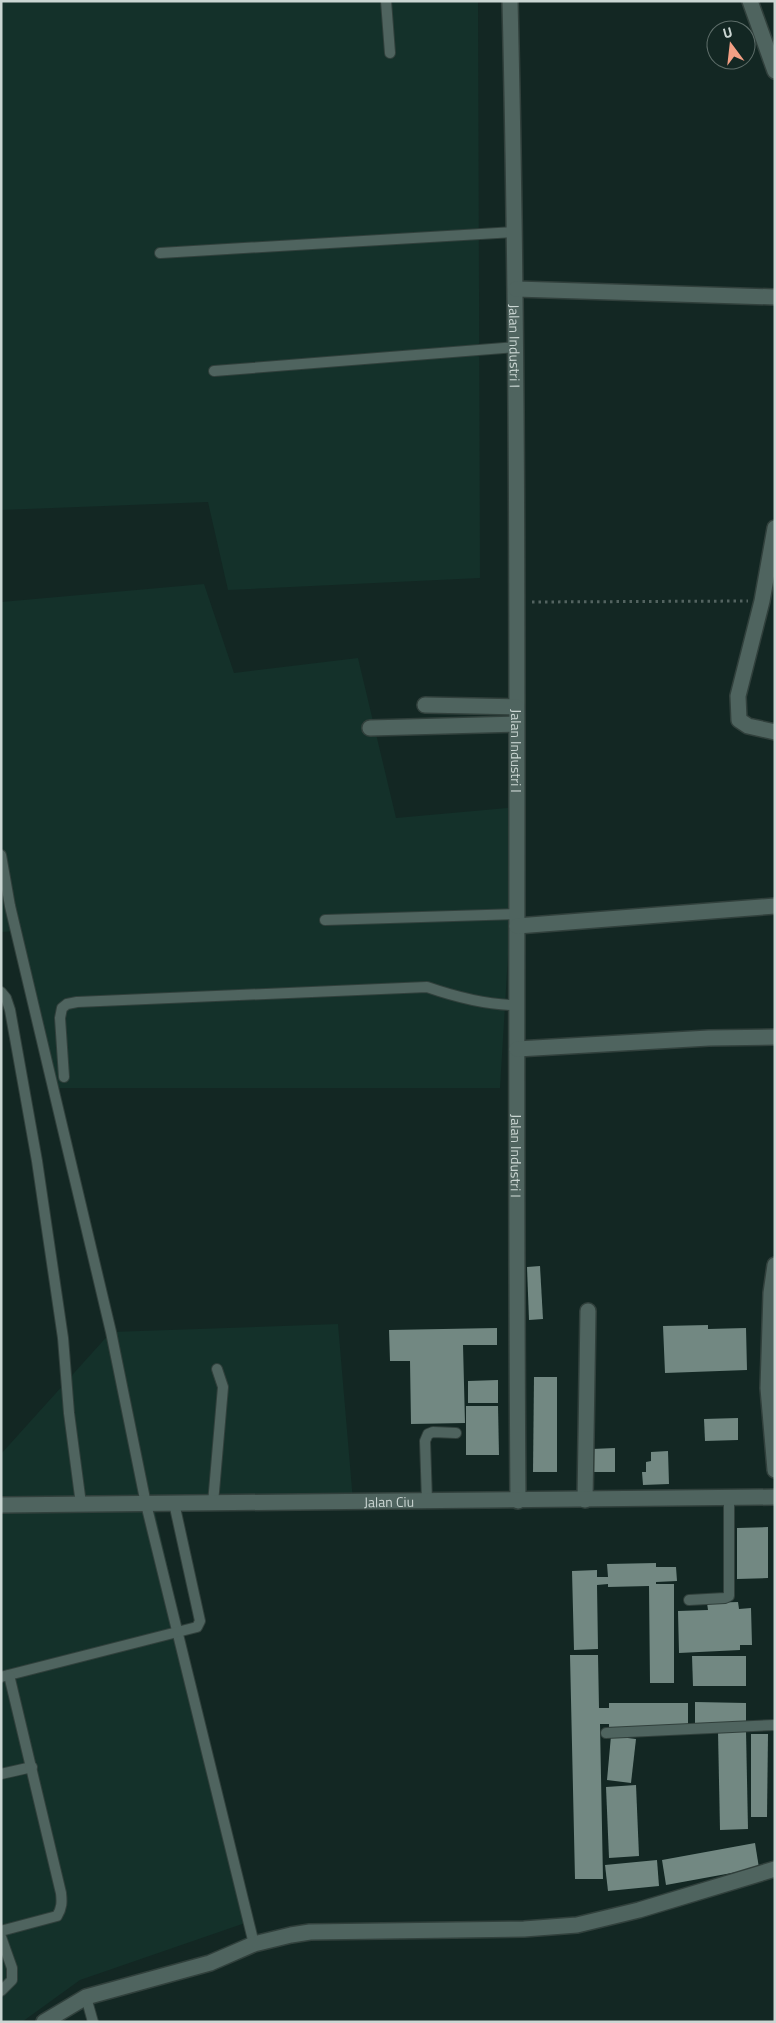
<svg xmlns="http://www.w3.org/2000/svg" width="776" height="2023" font-family="'Titillium Web',sans-serif">
	<style>
		.built { fill: #14312a }
		.building { fill: #728882 }
		.lines { fill: none; stroke-linecap: round; stroke-linejoin: round }
		.service-casing { stroke: #31403c; stroke-width: 12 }
		.minor-casing { stroke: #31403c; stroke-width: 18 }
		.tertiary-casing { stroke: #31403c; stroke-width: 18 }
		.path { stroke: #536360; stroke-width: 3; stroke-dasharray: 2.5 4; stroke-linecap: butt }
		.service { stroke: #4f645f; stroke-width: 10 }
		.minor { stroke: #4f645f; stroke-width: 15 }
		.tertiary { stroke: #4f645f; stroke-width: 15 }
		.labels { text-anchor: middle; dominant-baseline: central; stroke-width: 5; stroke-linejoin: round; paint-order: stroke }
		.street-label { font-size: 14px; fill: #cbd6d3; stroke: #132723 }
	</style>
	<rect width="100%" height="100%" fill="#132723"/>
	<g class="built">
		<path d="M1 1H478L480 578 228 590 208 502 1 510Z"/>
		<path d="M204 584 234 673 358 658 396 818 517 807 500 1088H53L17 931 1 932V602Z"/>
		<path d="M338 1324 353 1501 153 1502 248 1922 80 1980 22 2022H1V1454L111 1332Z"/>
	</g>
	<g class="building">
		<path d="M540 1266 543 1319 529 1320 527 1267Z"/>
		<path d="M708 1325V1329L746 1328 747 1370 665 1373 663 1326Z"/>
		<path d="M497 1328V1345H463L465 1423 411 1424 410 1361H390L389 1330Z"/>
		<path d="M534 1377H557V1472H533Z"/>
		<path d="M498 1380V1403H468V1381Z"/>
		<path d="M466 1406H498L499 1455H466Z"/>
		<path d="M738 1418V1440L705 1441 704 1419Z"/>
		<path d="M615 1448V1472H593L592 1449Z"/>
		<path d="M668 1451 669 1484 643 1485 642 1472H646V1462L651 1461V1452Z"/>
		<path d="M768 1527V1578L737 1579V1528Z"/>
		<path d="M656 1563V1567H676L677 1581 656 1582V1584H674V1683H650L649 1586 608 1587V1584L597 1585 598 1649 574 1650 572 1571 597 1570V1577H608L607 1564Z"/>
		<path d="M738 1602 739 1609 751 1608 752 1645H740V1650L679 1653 678 1611 708 1610 707 1603Z"/>
		<path d="M570 1655H598L599 1708H609V1703H688V1727L609 1728V1724H600L603 1879H575Z"/>
		<path d="M692 1656H746V1686H693Z"/>
		<path d="M695 1702 746 1703V1725L695 1724Z"/>
		<path d="M718 1731H746L748 1829 720 1830Z"/>
		<path d="M751 1734H768L767 1817H751Z"/>
		<path d="M611 1736 636 1739 631 1783 607 1780Z"/>
		<path d="M636 1785 639 1856 609 1858 606 1787Z"/>
		<path d="M755 1843 759 1868 666 1885 662 1860Z"/>
		<path d="M657 1860 659 1886 608 1891 605 1865Z"/>
	</g>
	<g class="lines">
		<defs>
			<g id="service">
				<path d="M386 1 390 53"/>
				<path d="M160 253 516 232"/>
				<path d="M214 371 516 347"/>
				<path d="M1 855 10 906 111 1332 146 1504 254 1944"/>
				<path d="M325 920 517 914"/>
				<path d="M1 992 6 998 10 1010 37 1161 63 1338 69 1413 81 1504"/>
				<path d="M64 1077 60 1018 62 1008 67 1004 77 1002 427 987C456 997 485 1005 516 1005"/>
				<path d="M427 1501 425 1441 428 1434 433 1432 456 1433"/>
				<path d="M213 1503 223 1387 217 1369"/>
				<path d="M689 1600 725 1598 729 1596V1498"/>
				<path d="M1 1677 197 1627 200 1621 174 1503"/>
				<path d="M606 1733 775 1725"/>
				<path d="M1 1774 32 1767"/>
				<path d="M1 1931 57 1916C62 1908 62 1902 61 1893L9 1675"/>
				<path d="M1 1937 12 1968V1980L1 1991"/>
				<path d="M86 1997 93 2022"/>
			</g>
			<g id="minor">
				<path id="s1" d="M510 1C522 501 514 1001 518 1501"/>
				<path d="M750 1 775 71"/>
				<path d="M516 289 775 297"/>
				<path d="M775 528 762 601 738 696 739 720 748 726 775 732"/>
				<path d="M425 705 516 707"/>
				<path d="M370 728 516 724"/>
				<path d="M517 926 775 906"/>
				<path d="M517 1049 709 1038 775 1037"/>
				<path d="M775 1265 771 1293 768 1388 775 1470"/>
				<path d="M585 1500 588 1311"/>
				<path d="M44 2022 86 1997 210 1963 254 1944 291 1935 310 1932 524 1929 577 1925 639 1910 775 1869"/>
			</g>
			<g id="tertiary">
				<path id="s2" d="M1 1505 775 1497"/>
			</g>
		</defs>
		<use href="#service" class="service-casing"/>
		<use href="#minor" class="minor-casing"/>
		<use href="#tertiary" class="tertiary-casing"/>
		<path class="path" d="M532 602 748 601"/>
		<use href="#service" class="service"/>
		<use href="#minor" class="minor"/>
		<use href="#tertiary" class="tertiary"/>
	</g>
	<g class="labels">
		<g class="street-label">
			<text stroke="none"><textPath href="#s1" startOffset="345">Jalan Industri I</textPath></text>
			<text stroke="none"><textPath href="#s1" startOffset="750">Jalan Industri I</textPath></text>
			<text stroke="none"><textPath href="#s1" startOffset="1155">Jalan Industri I</textPath></text>
			<text stroke="none"><textPath href="#s2" startOffset="388">Jalan Ciu</textPath></text>
		</g>
	</g>
	<rect width="776" height="2023" fill="none" stroke="#cbd6d3" stroke-width="5"/>
	<g transform="translate(731 45) rotate(345)"><circle r="24" fill="#132723" stroke="#5d6d69"/>
	<path d="M0-4L9 19L0 12L-9 19Z" fill="#f39f84"/>
	<text y="-8" font-size="14" font-weight="bold" text-anchor="middle" fill="#cbd6d3">U</text>
	</g>
</svg>
